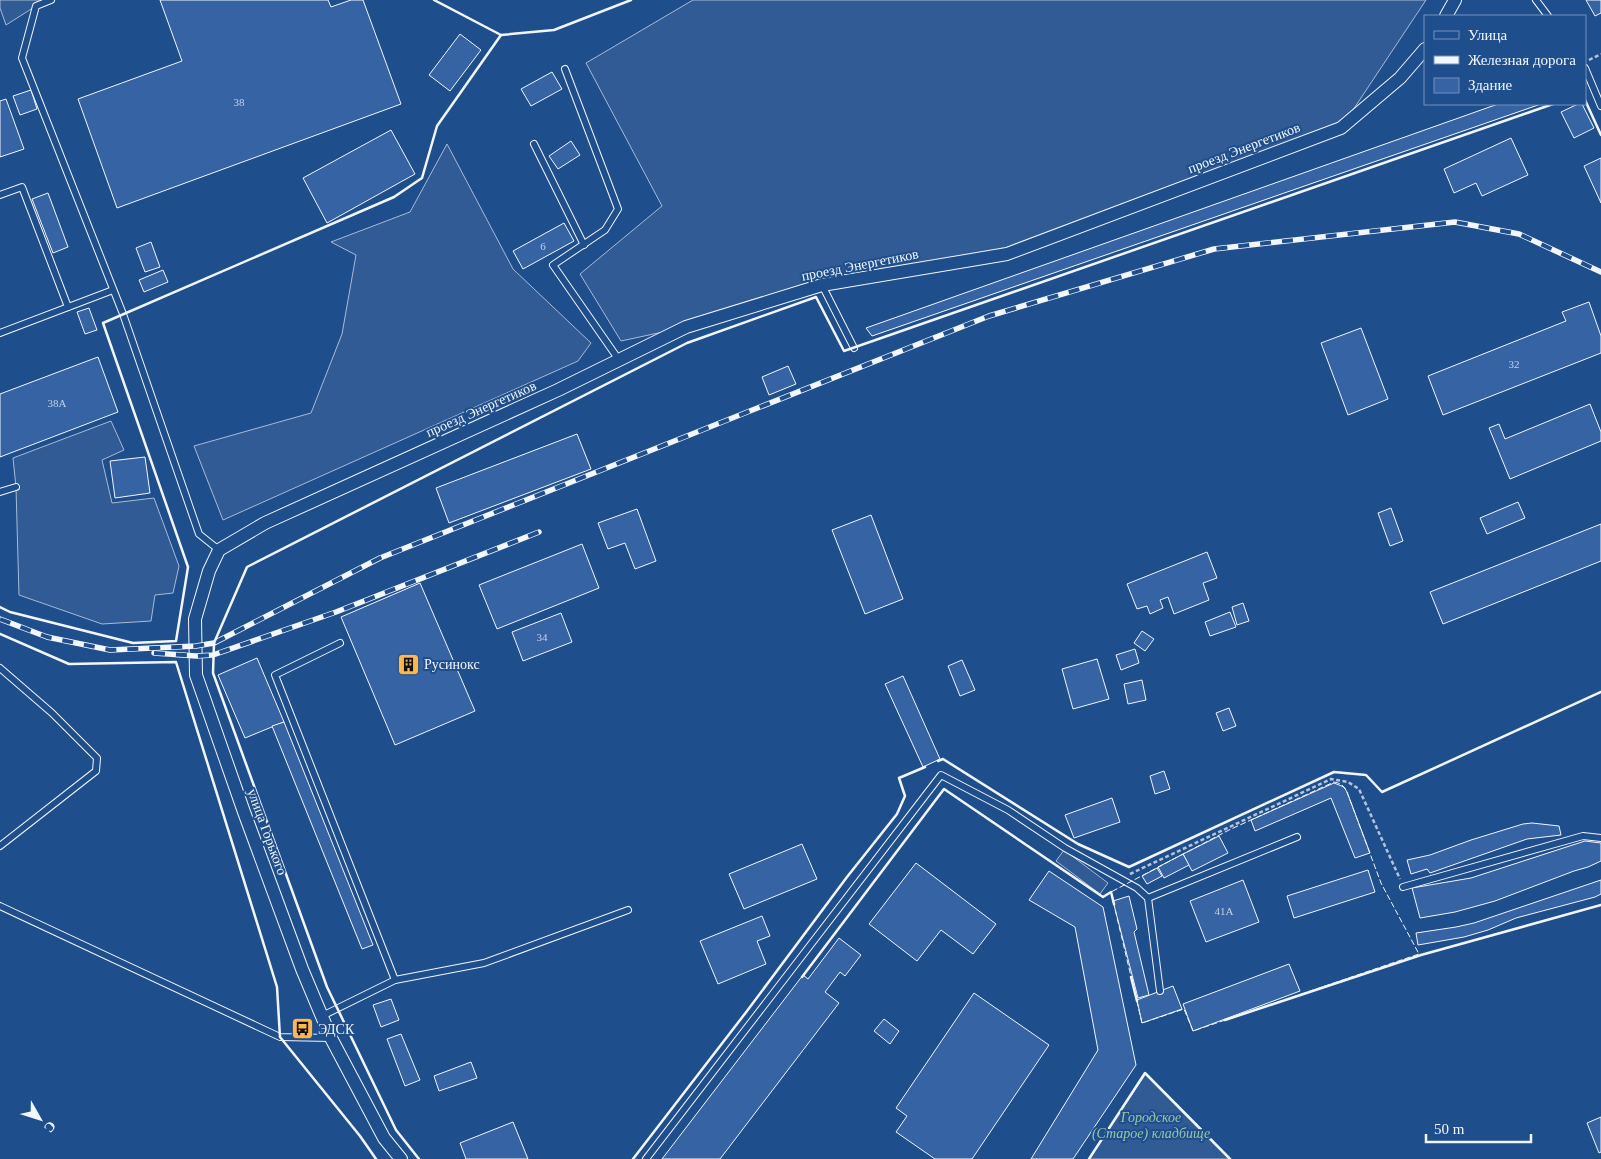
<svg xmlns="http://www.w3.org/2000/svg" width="1601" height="1159" font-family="'Times New Roman',serif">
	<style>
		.built { fill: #305b95; stroke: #a8bbd7 }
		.building { fill: #3563a3; stroke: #f2f6ff }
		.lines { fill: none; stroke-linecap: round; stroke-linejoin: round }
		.service-casing { stroke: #f2f6ff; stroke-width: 8 }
		.minor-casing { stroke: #f2f6ff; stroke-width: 14 }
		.path { stroke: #b3c4dc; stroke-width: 2.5; stroke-dasharray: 4 2.5; stroke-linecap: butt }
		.service { stroke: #1f4e8c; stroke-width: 6 }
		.minor { stroke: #1f4e8c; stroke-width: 12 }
		.rail-casing { stroke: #f2f6ff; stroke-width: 5.5 }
		.rail { stroke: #1f4e8c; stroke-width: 4; stroke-dasharray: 11; stroke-linecap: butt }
		.fence { stroke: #f2f6ff; stroke-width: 1; stroke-dasharray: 6 2.5; stroke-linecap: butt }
		.wall { stroke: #f2f6ff; stroke-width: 2.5 }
		.labels { text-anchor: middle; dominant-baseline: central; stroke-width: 4; stroke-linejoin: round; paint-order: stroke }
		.number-label { font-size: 11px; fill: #c3d1e8 }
		.street-label { font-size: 14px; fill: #f2f6ff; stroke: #1f4e8c }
		.poi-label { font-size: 14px; fill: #f2f6ff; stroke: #1f4e8c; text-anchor: start }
		.park-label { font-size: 14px; font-style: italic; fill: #97c8a6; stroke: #1f4e8c }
	</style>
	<rect width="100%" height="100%" fill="#1f4e8c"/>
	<g class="built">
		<path d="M0 0H51L36 6 6 25 0 8Z"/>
		<path d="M693 0H1426L1341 128 1007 254 822 285 686 327 621 341 580 274 662 206 586 63Z"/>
		<path d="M447 144 513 269 591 343 578 361 223 520 194 446 311 413 342 334 356 255 331 242 410 212Z"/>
		<path d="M111 421 124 450 102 460 112 503 154 498 179 566 173 593 155 595 151 621 102 624 19 595 16 487 13 458Z"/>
		<path d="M1064 850 1108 883 1100 894 1056 861Z"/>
		<path d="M1146 1073 1231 1159H1089Z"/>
	</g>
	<g class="building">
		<path d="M160 0H328L331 7 351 0H363L401 104 117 208 78 99 182 61Z"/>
		<path d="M1586 0H1601V13L1595 16Z"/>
		<path d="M460 34 481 50 450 91 429 75Z"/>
		<path d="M552 72 562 89 531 106 521 89Z"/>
		<path d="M31 90 37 109 20 115 13 96Z"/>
		<path d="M6 99 24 149 0 157V101Z"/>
		<path d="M1498 104H1541L872 336 866 328Z"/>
		<path d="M1578 104H1582L1594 128 1574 138 1561 112Z"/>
		<path d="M391 130 415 174 327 223 303 178Z"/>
		<path d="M1511 138 1528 175 1482 196 1476 183 1454 193 1444 169Z"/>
		<path d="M571 141 580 155 558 169 549 156Z"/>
		<path d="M1601 158V203L1584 166Z"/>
		<path d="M48 193 68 247 53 253 32 199Z"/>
		<path d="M564 223 574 241 523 269 513 251Z"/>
		<path d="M151 242 160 267 145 272 136 248Z"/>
		<path d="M163 270 168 282 144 292 139 280Z"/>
		<path d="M1589 302 1601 336V353L1443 415 1428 376 1566 321 1562 312Z"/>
		<path d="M89 308 97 330 85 334 77 312Z"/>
		<path d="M1361 328 1388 399 1348 415 1321 343Z"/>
		<path d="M98 357 118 412 0 457V394Z"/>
		<path d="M788 366 796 384 769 395 762 377Z"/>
		<path d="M1590 404 1601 432V441L1510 479 1489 428 1499 424 1505 439Z"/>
		<path d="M577 434 591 469 449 523 436 488Z"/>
		<path d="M145 457 150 493 115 498 110 461Z"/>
		<path d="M1518 502 1525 518 1487 534 1480 518Z"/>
		<path d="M1391 508 1403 541 1390 546 1378 513Z"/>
		<path d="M637 509 656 561 635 569 625 543 608 549 598 523Z"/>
		<path d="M871 515 903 599 865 614 832 530Z"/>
		<path d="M1601 524V561L1443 624 1430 592Z"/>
		<path d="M582 544 599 588 497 629 479 585Z"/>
		<path d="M1207 552 1217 578 1203 583 1209 600 1174 614 1168 597 1160 600 1163 608 1150 614 1147 606 1137 609 1127 584Z"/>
		<path d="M420 583 475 711 395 745 341 617Z"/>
		<path d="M1243 603 1249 621 1237 625 1232 607Z"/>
		<path d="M1230 612 1236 627 1210 636 1205 622Z"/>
		<path d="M561 613 572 642 523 661 512 632Z"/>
		<path d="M1142 631 1154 639 1145 651 1134 643Z"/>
		<path d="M1135 649 1139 663 1121 670 1116 655Z"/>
		<path d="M257 658 284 722 245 738 218 675Z"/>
		<path d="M1097 659 1109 699 1073 709 1062 669Z"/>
		<path d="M962 660 975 690 960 696 948 666Z"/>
		<path d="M903 676 940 759 923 767 885 684Z"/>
		<path d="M1142 680 1146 700 1128 704 1124 684Z"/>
		<path d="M1229 708 1236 726 1223 731 1216 713Z"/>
		<path d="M284 722 373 945 362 949 272 726Z"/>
		<path d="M1164 771 1170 789 1155 794 1150 776Z"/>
		<path d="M1334 783 1344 787 1347 792 1370 853 1355 858 1331 798 1255 831 1251 820Z"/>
		<path d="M1112 798 1120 822 1074 838 1065 815Z"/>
		<path d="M1532 823 1559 826 1561 835 1527 839 1430 873 1427 869 1411 874 1407 860 1430 855 1471 840 1523 824Z"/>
		<path d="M1219 836 1228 853 1192 871 1183 854Z"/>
		<path d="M1585 841 1601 843V861L1588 867 1574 871 1495 901 1455 912 1420 918 1412 888 1471 878Z"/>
		<path d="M802 844 817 879 744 909 729 874Z"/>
		<path d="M1183 854 1189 865 1164 878 1158 867Z"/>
		<path d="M916 863 996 924 973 954 941 930 917 961 869 924Z"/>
		<path d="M1157 868 1162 876 1147 884 1142 876Z"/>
		<path d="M1368 870 1375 892 1294 918 1287 896Z"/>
		<path d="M1049 871 1103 907 1136 1065 1073 1159H1031L1098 1050 1075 927 1029 900Z"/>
		<path d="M1243 880 1259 922 1206 942 1190 901Z"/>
		<path d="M1601 880V894L1595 897 1516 918 1488 930 1464 937 1418 945 1416 933 1456 927 1474 923Z"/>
		<path d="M1129 896 1137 929 1134 932 1149 995 1138 998 1113 901Z"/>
		<path d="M762 916 770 936 757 941 766 964 718 984 700 941Z"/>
		<path d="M839 938 861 955 845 976 840 972 825 992 839 1003 720 1159H662L803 975 808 979Z"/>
		<path d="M1289 964 1300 991 1193 1031 1183 1004Z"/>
		<path d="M1173 986 1182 1009 1142 1023 1137 1000Z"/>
		<path d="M974 993 1049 1045 972 1159H935L896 1132 907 1116 896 1108Z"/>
		<path d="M391 999 399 1020 381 1027 373 1005Z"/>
		<path d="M884 1019 899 1031 890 1044 874 1031Z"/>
		<path d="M401 1034 420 1080 405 1086 387 1039Z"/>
		<path d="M471 1062 477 1078 439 1091 434 1076Z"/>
		<path d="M1601 1117V1152L1599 1153 1587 1123Z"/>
		<path d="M513 1122 528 1159H466L460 1143Z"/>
	</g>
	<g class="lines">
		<defs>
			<g id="service">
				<path d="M51 0 36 6 22 58 123 314 199 534 219 550"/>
				<path d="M1536 0 1548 16"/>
				<path d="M1585 68 1601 106"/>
				<path d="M565 69 618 209 605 230 553 265 619 360"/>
				<path d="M534 144 584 245"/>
				<path d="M0 195 22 187 68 307"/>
				<path d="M822 285 854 348"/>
				<path d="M0 333 113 290"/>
				<path d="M0 492 16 487"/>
				<path d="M0 668 52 713 97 758 96 771 0 846"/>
				<path d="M1403 887 1583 836 1601 838"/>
				<path d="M1148 898 1297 837"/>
				<path d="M0 906 280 1037 331 1038"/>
				<path d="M395 980 484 963 628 910"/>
				<path d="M322 1016 395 980 275 675 340 643"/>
				<path d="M646 1159 941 775 1008 810 1065 848 1137 888 1148 898 1160 991"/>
			</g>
			<g id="minor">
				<path d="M1446 16 1455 0"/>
				<path d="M401 1159 384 1138 331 1038 302 969 244 812 196 675 195 619 209 571 219 550 265 523 558 390 686 327 822 285 1007 254 1341 128 1400 78 1425 49"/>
			</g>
		</defs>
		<use href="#service" class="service-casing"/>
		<use href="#minor" class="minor-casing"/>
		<g class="path">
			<path d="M1589 60 1601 54"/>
			<path d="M1130 874 1331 779 1348 782 1359 789 1400 879"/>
		</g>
		<use href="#service" class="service"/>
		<use href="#minor" class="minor"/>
		<defs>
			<g id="rail">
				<path d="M0 619 47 637 110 650 196 646 214 643 380 558 989 316 1214 249 1455 222 1519 234 1601 272"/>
				<path d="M154 653 196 656 213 655 336 612 539 532"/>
			</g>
		</defs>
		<use href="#rail" class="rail-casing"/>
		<use href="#rail" class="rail"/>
		<g class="fence">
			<path d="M1334 782C1341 783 1344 786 1347 792L1381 883 1419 954 1193 1031 1184 1009 1142 1023 1111 892 1229 830Z"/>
			<path d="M1089 1159 1146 1073 1231 1159"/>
		</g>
		<g class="wall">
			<path d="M501 35 554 30 631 0"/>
			<path d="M1585 100 1601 135"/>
			<path d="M0 607 10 612 133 643 176 641 188 567 103 323 394 197 422 178 437 126 501 35 434 0"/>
			<path d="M0 634 69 664 176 662 277 987 280 1037 360 1136 376 1159"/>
			<path d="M938 761 943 759 1078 844 1129 867 1334 772 1366 775 1382 792 1601 692"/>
			<path d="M802 977 944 789 1103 897 1111 892 1114 904"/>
			<path d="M1131 977 1137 1001"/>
			<path d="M1225 1020 1421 955 1601 905"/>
			<path d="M419 1159 396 1130 327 987 213 673 214 643 247 567 687 343 816 297 844 351 1553 104"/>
			<path d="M633 1159 747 1011 847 877 897 814 905 796 899 778 925 767"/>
			<path d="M1089 1159 1145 1073 1230 1159"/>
		</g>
	</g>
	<defs>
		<symbol id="building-square" viewBox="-11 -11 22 22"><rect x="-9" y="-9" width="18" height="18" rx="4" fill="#ffb74d" stroke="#1f4e8c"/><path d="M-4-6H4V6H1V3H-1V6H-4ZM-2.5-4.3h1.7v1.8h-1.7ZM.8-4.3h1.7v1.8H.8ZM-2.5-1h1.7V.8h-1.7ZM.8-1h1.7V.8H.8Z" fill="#111"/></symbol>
		<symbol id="bus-square" viewBox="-11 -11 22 22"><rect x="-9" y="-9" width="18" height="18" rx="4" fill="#ffb74d" stroke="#1f4e8c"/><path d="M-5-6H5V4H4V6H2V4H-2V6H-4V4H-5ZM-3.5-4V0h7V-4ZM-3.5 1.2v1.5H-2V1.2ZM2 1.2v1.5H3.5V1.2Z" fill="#111"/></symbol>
	</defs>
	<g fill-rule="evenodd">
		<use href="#building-square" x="396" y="652" width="25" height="25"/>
		<use href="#bus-square" x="290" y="1016" width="25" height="25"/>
	</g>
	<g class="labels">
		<g class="number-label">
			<text x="239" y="102">38</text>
			<text x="543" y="246">6</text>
			<text x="1514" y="364">32</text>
			<text x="57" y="403">38А</text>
			<text x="542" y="637">34</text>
			<text x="1224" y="911">41А</text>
		</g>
		<g class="street-label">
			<text transform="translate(1244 148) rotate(-21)">проезд Энергетиков</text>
			<text transform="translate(860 265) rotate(-11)">проезд Энергетиков</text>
			<text transform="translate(481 409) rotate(-24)">проезд Энергетиков</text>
			<text transform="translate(267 832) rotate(70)">улица Горького</text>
		</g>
		<g class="poi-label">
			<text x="424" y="664">Русинокс</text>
			<text x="318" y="1029">ЭДСК</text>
		</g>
		<g class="park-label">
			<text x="1151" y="1117">Городское<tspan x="1151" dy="16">(Старое) кладбище</tspan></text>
		</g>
	</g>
	<rect x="1424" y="15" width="162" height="90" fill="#1f4e8c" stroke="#7391ba"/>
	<rect x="1434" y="31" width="25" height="8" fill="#1f4e8c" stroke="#7391ba"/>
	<text x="1468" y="40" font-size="15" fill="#f2f6ff">Улица</text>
	<rect x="1434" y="56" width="25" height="8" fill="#f2f6ff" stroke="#7391ba"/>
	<text x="1468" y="65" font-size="15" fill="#f2f6ff">Железная дорога</text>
	<rect x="1434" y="78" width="25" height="15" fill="#3563a3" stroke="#7391ba"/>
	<text x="1468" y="90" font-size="15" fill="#f2f6ff">Здание</text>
	<g transform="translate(40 1119) rotate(129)" stroke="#1f4e8c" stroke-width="4" paint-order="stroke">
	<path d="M0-4L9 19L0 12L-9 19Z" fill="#f2f6ff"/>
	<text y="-8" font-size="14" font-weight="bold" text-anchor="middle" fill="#f2f6ff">С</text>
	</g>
	<path d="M1426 1134v8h105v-8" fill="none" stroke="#f2f6ff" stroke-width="2.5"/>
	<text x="1434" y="1134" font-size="15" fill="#f2f6ff" stroke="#1f4e8c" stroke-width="4" paint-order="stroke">50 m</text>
</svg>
